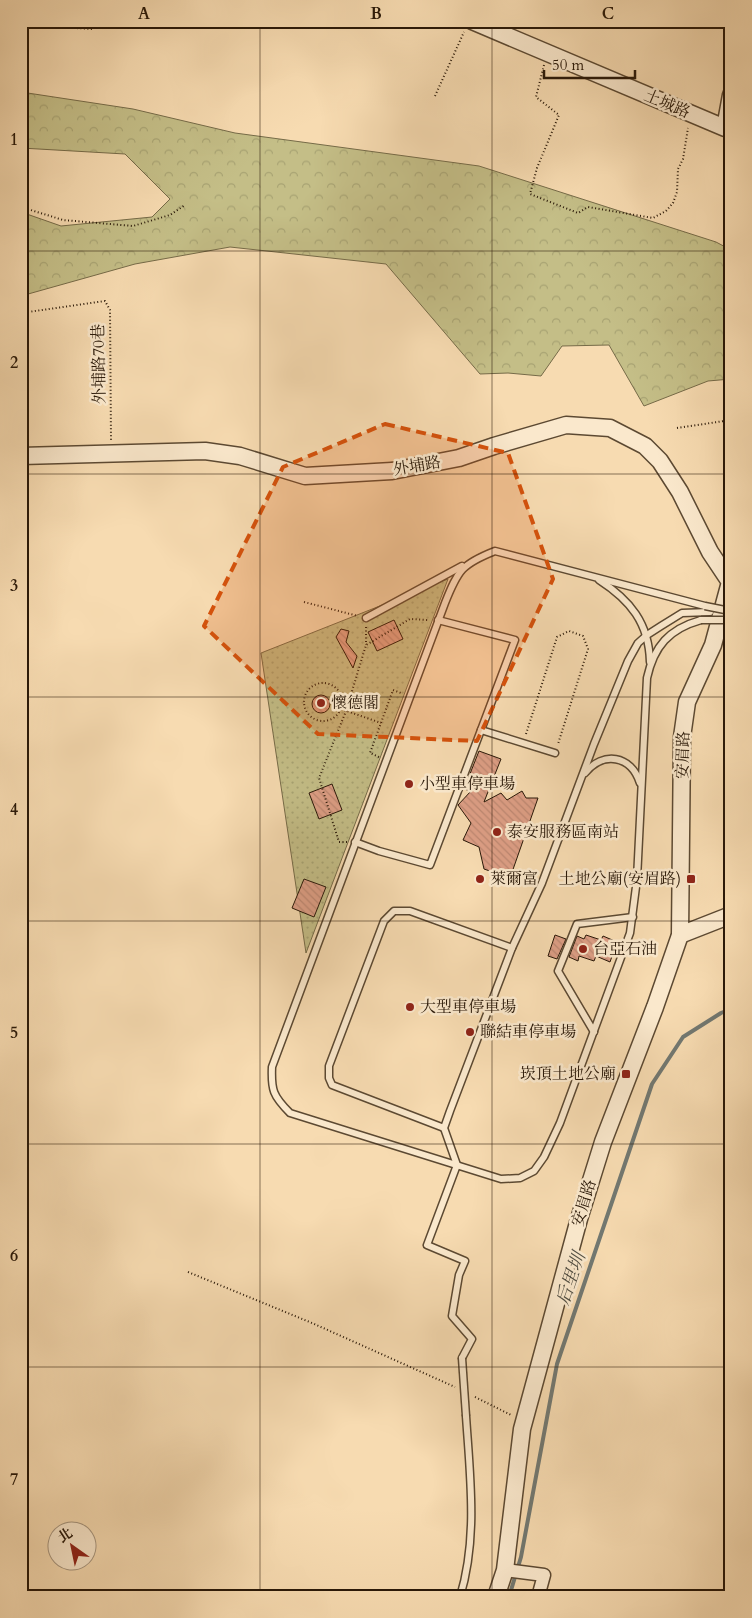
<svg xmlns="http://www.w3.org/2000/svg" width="752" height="1618" font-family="Cardo,'Noto Serif TC',serif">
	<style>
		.forest { fill: url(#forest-crowns); stroke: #766b48 }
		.park { fill: url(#park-dots); stroke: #766b48 }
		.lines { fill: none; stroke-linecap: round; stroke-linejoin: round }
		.stream { stroke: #727871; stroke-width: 4 }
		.building { fill: url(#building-back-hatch); stroke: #291808 }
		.service-casing { stroke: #5c4932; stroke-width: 9 }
		.minor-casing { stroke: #5c4932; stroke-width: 15 }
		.tertiary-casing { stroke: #5c4932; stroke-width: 19 }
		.path { stroke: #291808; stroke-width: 2; stroke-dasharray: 1 2.5; stroke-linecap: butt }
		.service { stroke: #fae8cc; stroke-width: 6 }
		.minor { stroke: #fae8cc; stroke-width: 12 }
		.tertiary { stroke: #fae8cc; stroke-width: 16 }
		.service-bridge-casing { stroke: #5c4932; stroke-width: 9; stroke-linecap: butt }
		.service-bridge { stroke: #fae8cc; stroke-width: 6 }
		.marked { fill: #d5520c; fill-opacity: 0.2; stroke: #d5520c; stroke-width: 4; stroke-dasharray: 10 6; stroke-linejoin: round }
		.grid { fill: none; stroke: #291808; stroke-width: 1; stroke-opacity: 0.55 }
		.poi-dot { fill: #8f2418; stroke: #fae8cc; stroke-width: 2 }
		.labels { text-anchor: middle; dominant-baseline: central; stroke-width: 5; stroke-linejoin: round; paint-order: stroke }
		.street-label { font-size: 16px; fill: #291808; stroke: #fae8cc }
		.poi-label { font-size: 16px; fill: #291808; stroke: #fae8cc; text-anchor: start }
		.water-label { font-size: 18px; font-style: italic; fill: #535045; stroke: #fae8cc }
		.neatline { fill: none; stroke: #291808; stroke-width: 2 }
		.grid-label { font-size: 16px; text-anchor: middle; font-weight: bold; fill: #291808 }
	</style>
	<defs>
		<pattern id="forest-crowns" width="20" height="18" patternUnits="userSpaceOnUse" patternTransform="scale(1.25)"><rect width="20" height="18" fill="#c4be87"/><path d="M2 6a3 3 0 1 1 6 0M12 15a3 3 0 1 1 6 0" fill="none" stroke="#a8a373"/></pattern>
		<pattern id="park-dots" width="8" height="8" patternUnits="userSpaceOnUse" patternTransform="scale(1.25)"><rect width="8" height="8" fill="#c4be87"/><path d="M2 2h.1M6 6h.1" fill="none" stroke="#a8a373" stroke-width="1.8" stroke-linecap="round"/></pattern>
		<pattern id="building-back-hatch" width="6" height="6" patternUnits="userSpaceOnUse" patternTransform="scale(1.25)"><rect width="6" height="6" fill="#de9f86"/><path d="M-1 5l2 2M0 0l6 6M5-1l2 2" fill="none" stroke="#be8872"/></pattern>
	</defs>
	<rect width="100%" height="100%" fill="#f7dbb1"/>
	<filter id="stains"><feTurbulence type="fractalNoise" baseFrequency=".004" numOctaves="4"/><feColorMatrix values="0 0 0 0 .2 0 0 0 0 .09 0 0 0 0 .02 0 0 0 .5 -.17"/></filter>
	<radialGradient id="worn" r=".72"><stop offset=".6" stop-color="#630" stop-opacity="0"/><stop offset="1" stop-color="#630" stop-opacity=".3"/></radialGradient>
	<path class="forest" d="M21 92 133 109 235 133 479 166 716 242 731 250V379L708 381 644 406 609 345 562 346 541 376 508 373 480 374 386 264 230 247 135 264 21 296V212L61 226 152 217 170 199 125 154 21 148Z"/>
	<path class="park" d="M448 579 306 953 261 653Z"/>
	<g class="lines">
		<path class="stream" d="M509 1597 521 1557 557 1364 652 1084 683 1037 721 1013 731 1009"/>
	</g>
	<g class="building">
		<path d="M394 620 403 639 377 651 368 632Z"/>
		<path d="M341 629 349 631 346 642 357 656 353 668 336 637Z"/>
		<circle cx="321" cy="704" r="9"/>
		<path d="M479 751 501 759 484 802 501 793 507 800 522 791 526 798H538L510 878 484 869 479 847 463 840 471 823 458 805 471 791 464 789Z"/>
		<path d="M332 784 342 810 319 819 309 793Z"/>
		<path d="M304 879 326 887 314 917 292 908Z"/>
		<path d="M555 935 566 939 557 959 548 956Z"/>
		<path d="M586 935 601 940 603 936 617 942 610 962 596 956 594 961 579 956 578 961 569 957 577 936 584 939Z"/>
	</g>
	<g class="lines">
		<defs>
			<g id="service">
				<path d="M599 580C630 600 649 623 650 662"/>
				<path d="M366 618 462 566"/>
				<path d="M701 620C669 629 654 646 647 678L637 879 630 933 560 1123 544 1157 534 1171 520 1178 501 1179 290 1113C273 1096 271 1090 272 1067L445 603C458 570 462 564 495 551L705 606"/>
				<path d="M481 730 555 753"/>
				<path d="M585 773C603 751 631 755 640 783"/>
				<path d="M355 842 379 851 430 865 515 640 438 620"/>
				<path d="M594 1032 558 971 577 924 633 917"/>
				<path d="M444 1128 332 1085 329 1078V1066L384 921 394 911H410L512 948"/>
				<path d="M462 1358 472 1339 452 1316 459 1275 465 1261 427 1245 457 1165 444 1128 450 1111 512 948 542 883 594 744 628 661 638 643 647 635 661 626 682 613 710 612"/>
				<path d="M460 1597C478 1538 470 1476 466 1416"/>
			</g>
			<path id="minor" d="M505 1570 544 1575 538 1597"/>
			<g id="tertiary">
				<path d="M472 21 725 128 731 95"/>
				<path d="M21 456 205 451 240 456 305 476 392 471 459 458 494 446 566 425 610 428 645 446 660 461 680 492 710 552 730 582 713 645 687 702 682 737 680 935 655 1007 603 1142 579 1219 522 1429 505 1570 496 1597"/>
				<path d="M680 935 731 915"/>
			</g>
		</defs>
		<use href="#service" class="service-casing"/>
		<use href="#minor" class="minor-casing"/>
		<use href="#tertiary" class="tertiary-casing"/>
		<g class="path">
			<path d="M21 25 93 29"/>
			<path d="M544 65 536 97 559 115 537 168 530 194 578 213 588 207 653 218 666 211 673 203 677 192 678 169 683 159 688 128"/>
			<path d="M435 96 464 32"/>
			<path d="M21 207 63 220 133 226 170 215 185 205"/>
			<path d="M21 313 105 301 110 310 111 440"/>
			<path d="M677 428 731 420"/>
			<path d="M304 602 358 616"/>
			<path d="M366 627V645"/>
			<circle cx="323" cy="702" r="19"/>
			<path d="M341 709 381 723"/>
			<path d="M526 734 557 637 569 631 583 636 588 649 558 744"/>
			<path d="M379 757 370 753 393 690 401 693"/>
			<path d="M347 842H339L319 778 346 711 366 645 410 619 428 620"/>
			<path d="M188 1272 312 1323 455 1387"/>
			<path d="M475 1397 511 1415"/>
		</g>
		<use href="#service" class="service"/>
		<use href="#minor" class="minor"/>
		<use href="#tertiary" class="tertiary"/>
		<defs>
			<g id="service-bridge">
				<path d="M705 606 730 611"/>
				<path d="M701 620H731"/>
				<path d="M462 1358 466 1416"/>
			</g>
		</defs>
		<use href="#service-bridge" class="service-bridge-casing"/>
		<use href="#service-bridge" class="service-bridge"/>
	</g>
	<path class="marked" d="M385 424 508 453 553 579 477 741 318 734 204 626 283 467Z"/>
	<path class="grid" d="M260 21V1597M492 21V1597M21 251H731M21 474H731M21 697H731M21 921H731M21 1144H731M21 1367H731"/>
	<g class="poi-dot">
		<circle cx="321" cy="703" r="5"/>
		<circle cx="409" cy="784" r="5"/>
		<circle cx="497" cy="832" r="5"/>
		<circle cx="480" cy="879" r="5"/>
		<rect x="686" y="874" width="10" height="10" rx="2.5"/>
		<circle cx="583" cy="949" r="5"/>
		<circle cx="410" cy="1007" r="5"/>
		<circle cx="470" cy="1032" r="5"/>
		<rect x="621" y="1069" width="10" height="10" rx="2.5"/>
	</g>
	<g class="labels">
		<g class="street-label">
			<text transform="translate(667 104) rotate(23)">土城路</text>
			<text transform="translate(99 364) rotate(-91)">外埔路70巷</text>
			<text transform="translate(417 466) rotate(-10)">外埔路</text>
			<text transform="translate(683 755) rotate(-88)">安眉路</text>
			<text transform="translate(584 1203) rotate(-73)">安眉路</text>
		</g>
		<g class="poi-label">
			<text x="331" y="703">懷德閣</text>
			<text x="419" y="784">小型車停車場</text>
			<text x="507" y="832">泰安服務區南站</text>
			<text x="490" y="879">萊爾富</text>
			<text x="681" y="879" text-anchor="end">土地公廟(安眉路)</text>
			<text x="593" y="949">台亞石油</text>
			<text x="420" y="1007">大型車停車場</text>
			<text x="480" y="1032">聯結車停車場</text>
			<text x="616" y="1074" text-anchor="end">崁頂土地公廟</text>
		</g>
		<g class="water-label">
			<text transform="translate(571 1279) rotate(-71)">后里圳</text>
		</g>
	</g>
	<rect width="752" height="1618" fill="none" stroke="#f7dbb1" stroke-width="55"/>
	<g transform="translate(72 1546) rotate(327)"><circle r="24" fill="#fae8cc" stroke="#a6957e"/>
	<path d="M0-4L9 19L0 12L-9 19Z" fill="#8f2418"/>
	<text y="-8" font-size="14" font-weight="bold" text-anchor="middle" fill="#291808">北</text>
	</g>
	<path d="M544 70v8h91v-8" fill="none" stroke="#291808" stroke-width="2.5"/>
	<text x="552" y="70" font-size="15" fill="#291808" stroke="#fae8cc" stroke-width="4" paint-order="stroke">50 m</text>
	<rect x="28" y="28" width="696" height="1562" class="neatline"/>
	<g class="grid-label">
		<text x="144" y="19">A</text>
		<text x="376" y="19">B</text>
		<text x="608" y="19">C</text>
		<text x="14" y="145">1</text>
		<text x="14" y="368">2</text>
		<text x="14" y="591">3</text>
		<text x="14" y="815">4</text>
		<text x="14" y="1038">5</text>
		<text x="14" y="1261">6</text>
		<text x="14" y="1485">7</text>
	</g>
	<rect width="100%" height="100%" filter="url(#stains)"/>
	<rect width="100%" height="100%" fill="url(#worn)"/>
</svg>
